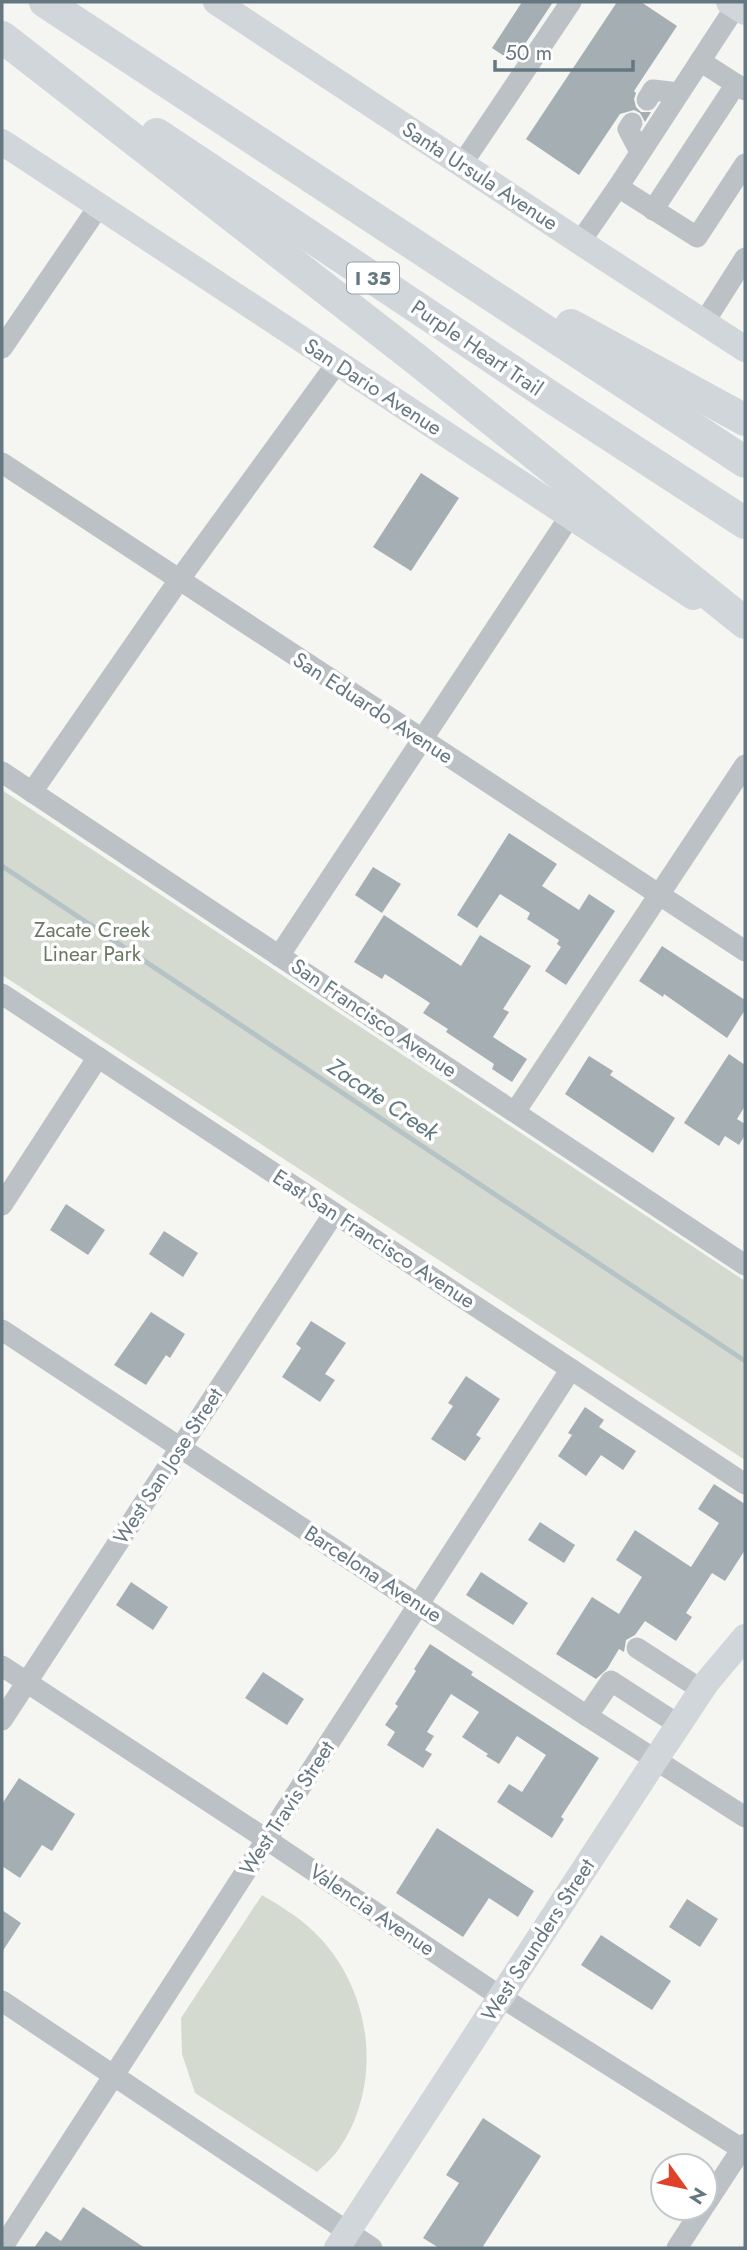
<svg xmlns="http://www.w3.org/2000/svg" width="747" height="2250" font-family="Jost,sans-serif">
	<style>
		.green { fill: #d5dad1 }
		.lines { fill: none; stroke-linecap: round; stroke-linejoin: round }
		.stream { stroke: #b5c3c6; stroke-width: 5 }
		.building { fill: #a5afb3 }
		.minor { stroke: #bbc1c4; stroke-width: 21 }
		.major { stroke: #d1d6da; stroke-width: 26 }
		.highway { stroke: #d1d6da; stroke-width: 32 }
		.labels { text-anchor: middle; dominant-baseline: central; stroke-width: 7; stroke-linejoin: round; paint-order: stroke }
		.shield { fill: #fff; stroke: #93a0a8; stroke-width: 2 }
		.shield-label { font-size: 19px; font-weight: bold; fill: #657882 }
		.street-label { font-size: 21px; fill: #657882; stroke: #fff }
		.park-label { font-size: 21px; fill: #6a7963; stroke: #fff }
		.water-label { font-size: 23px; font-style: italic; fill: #607a7f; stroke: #fff }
	</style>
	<rect width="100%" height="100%" fill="#f5f5f2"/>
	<g class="green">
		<path d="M2 790 745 1281V1460L2 975Z"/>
		<path d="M262 1895C284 1908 305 1921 322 1940 374 1998 383 2089 336 2153 330 2160 323 2166 317 2172L195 2093 182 2054 181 2018Z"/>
	</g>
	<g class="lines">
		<path class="stream" d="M2 866 745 1361"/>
	</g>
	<g class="building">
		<path d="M522 2H553L513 62 492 48Z"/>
		<path d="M617 2H641L677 26 634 91 636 93 634 99 636 107 641 112H651L645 122 640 113 634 110 620 114 579 175 526 139Z"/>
		<path d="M421 473 459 498 411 571 373 547Z"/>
		<path d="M509 833 557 864 542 886 579 910 589 894 615 911 566 985 545 971 561 947 557 944 559 940 527 919 530 913 500 894 477 928 457 915Z"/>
		<path d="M373 867 401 884 382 913 355 895Z"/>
		<path d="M384 915 461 966 480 935 531 966 503 1009 509 1012 493 1037 527 1059 512 1082 492 1069 494 1064 446 1032 448 1029 423 1013 430 1003 385 974 382 979 354 962Z"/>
		<path d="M662 946 745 1000V1010L727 1038 664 994 663 997 639 981Z"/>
		<path d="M729 1054 745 1065V1106L737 1119 745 1124V1135L739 1145 725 1136 719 1146 684 1123Z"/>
		<path d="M589 1056 613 1071 610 1075 675 1118 653 1153 565 1094Z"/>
		<path d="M66 1204 105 1230 88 1255 50 1230Z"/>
		<path d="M164 1231 198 1253 183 1277 149 1254Z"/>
		<path d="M151 1312 185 1334 170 1358 166 1355 146 1385 114 1365Z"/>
		<path d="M311 1321 346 1343 325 1374 335 1380 320 1402 282 1377 301 1348 296 1344Z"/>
		<path d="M466 1376 500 1399 476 1435 481 1438 465 1461 431 1439 453 1406 448 1403Z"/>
		<path d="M585 1407 604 1420 599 1427 636 1451 623 1470 601 1455 586 1476 558 1456 572 1435 568 1433Z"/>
		<path d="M714 1484 745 1504V1550L725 1581 712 1573 686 1613 692 1617 676 1641 645 1621 635 1635 626 1640 624 1652 619 1649 607 1669 596 1679 556 1654 592 1597 619 1614 642 1577 616 1560 635 1530 691 1567 719 1523 698 1509Z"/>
		<path d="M540 1522 575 1545 564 1563 528 1540Z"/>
		<path d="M481 1572 528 1603 513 1625 466 1595Z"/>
		<path d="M131 1582 168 1607 153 1630 116 1605Z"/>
		<path d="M430 1644 473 1672 471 1675 599 1758 561 1817 564 1819 552 1838 497 1802 509 1784 522 1792 546 1755 517 1736 499 1764 486 1756 488 1754 462 1737 479 1712 451 1694 427 1732 434 1736 425 1750 432 1754 423 1768 387 1745 395 1732 385 1725 398 1706 395 1704 416 1671 414 1669Z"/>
		<path d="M263 1672 304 1699 287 1725 245 1698Z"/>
		<path d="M19 1778 75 1814 52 1851 42 1845 20 1878 2 1866V1804Z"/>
		<path d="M437 1828 534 1891 518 1917 489 1898 463 1937 396 1893Z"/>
		<path d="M687 1899 718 1919 700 1947 669 1927Z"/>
		<path d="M2 1910 21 1923 2 1952Z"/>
		<path d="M601 1935 671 1981 652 2010 581 1965Z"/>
		<path d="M483 2118 541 2156 482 2248H439L423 2238 459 2183 446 2175Z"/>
		<path d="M83 2207 145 2248H34L46 2231 61 2241Z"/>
	</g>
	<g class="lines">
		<g class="minor">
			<path d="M736 6 618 187 697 237 745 164"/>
			<path d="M700 61 745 90"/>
			<path d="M647 100 653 90 679 93"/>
			<path d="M632 123 628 129 640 152"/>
			<path d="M462 164 571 2"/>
			<path d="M653 210 736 84"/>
			<path d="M580 242 618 187"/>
			<path d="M705 321 745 258"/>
			<path d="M2 348 99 206"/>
			<path d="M2 463 745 951"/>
			<path d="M2 772 745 1265"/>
			<path d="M32 792 179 580 337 363"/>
			<path d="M279 956 570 516"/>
			<path d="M2 994 745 1484"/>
			<path d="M515 1112 745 765"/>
			<path d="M2 1205 98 1057"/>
			<path d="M2 1330 587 1716 745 1817"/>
			<path d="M637 1648 702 1690"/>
			<path d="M2 1666 266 1839 501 1997 745 2151"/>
			<path d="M587 1716 611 1681 679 1725"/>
			<path d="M2 1720 334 1213"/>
			<path d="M2 2001 372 2248"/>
			<path d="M705 2205 745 2144"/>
			<path d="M2 2248 571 1369"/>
			<path d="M677 2248 703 2208"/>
		</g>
		<g class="major">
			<path d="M216 2 580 242 745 349"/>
			<path d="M729 2 745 12"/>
			<path d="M2 142 693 597"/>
			<path d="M337 2248 656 1759 707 1682 745 1637"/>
		</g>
		<g class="highway">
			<path d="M45 2 745 462"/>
			<path d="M2 37 416 359 745 623"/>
			<path d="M157 134 554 399 745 523"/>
			<path d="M571 325 745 420"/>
		</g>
	</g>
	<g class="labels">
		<rect class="shield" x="347" y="262.5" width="52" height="31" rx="5"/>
		<g class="shield-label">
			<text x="373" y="278">I 35</text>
		</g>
		<g class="street-label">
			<text transform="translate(480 176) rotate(33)">Santa Ursula Avenue</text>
			<text transform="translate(477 348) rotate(34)">Purple Heart Trail</text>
			<text transform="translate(373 387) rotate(33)">San Dario Avenue</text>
			<text transform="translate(373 708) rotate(33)">San Eduardo Avenue</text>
			<text transform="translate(374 1018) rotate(34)">San Francisco Avenue</text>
			<text transform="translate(374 1239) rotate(33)">East San Francisco Avenue</text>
			<text transform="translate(168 1466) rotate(-57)">West San Jose Street</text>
			<text transform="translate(373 1574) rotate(33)">Barcelona Avenue</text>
			<text transform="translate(287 1808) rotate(-57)">West Travis Street</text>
			<text transform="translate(372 1910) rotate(34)">Valencia Avenue</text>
			<text transform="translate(538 1940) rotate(-57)">West Saunders Street</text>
		</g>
		<g class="park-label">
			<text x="92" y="930">Zacate Creek<tspan x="92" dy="24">Linear Park</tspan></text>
		</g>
		<g class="water-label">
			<text transform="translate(383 1099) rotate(34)">Zacate Creek</text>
		</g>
	</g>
	<rect width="747" height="2250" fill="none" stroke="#657882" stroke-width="7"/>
	<g transform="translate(684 2187) rotate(123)"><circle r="33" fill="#ffffff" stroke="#c1c9cd" stroke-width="2"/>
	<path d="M0-5L12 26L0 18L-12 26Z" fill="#df4228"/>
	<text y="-10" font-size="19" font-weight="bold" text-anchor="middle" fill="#657882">N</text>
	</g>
	<path d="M495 60v10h138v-10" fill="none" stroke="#657882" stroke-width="3.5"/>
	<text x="505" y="60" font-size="21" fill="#657882" stroke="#ffffff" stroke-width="5" paint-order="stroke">50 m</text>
</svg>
